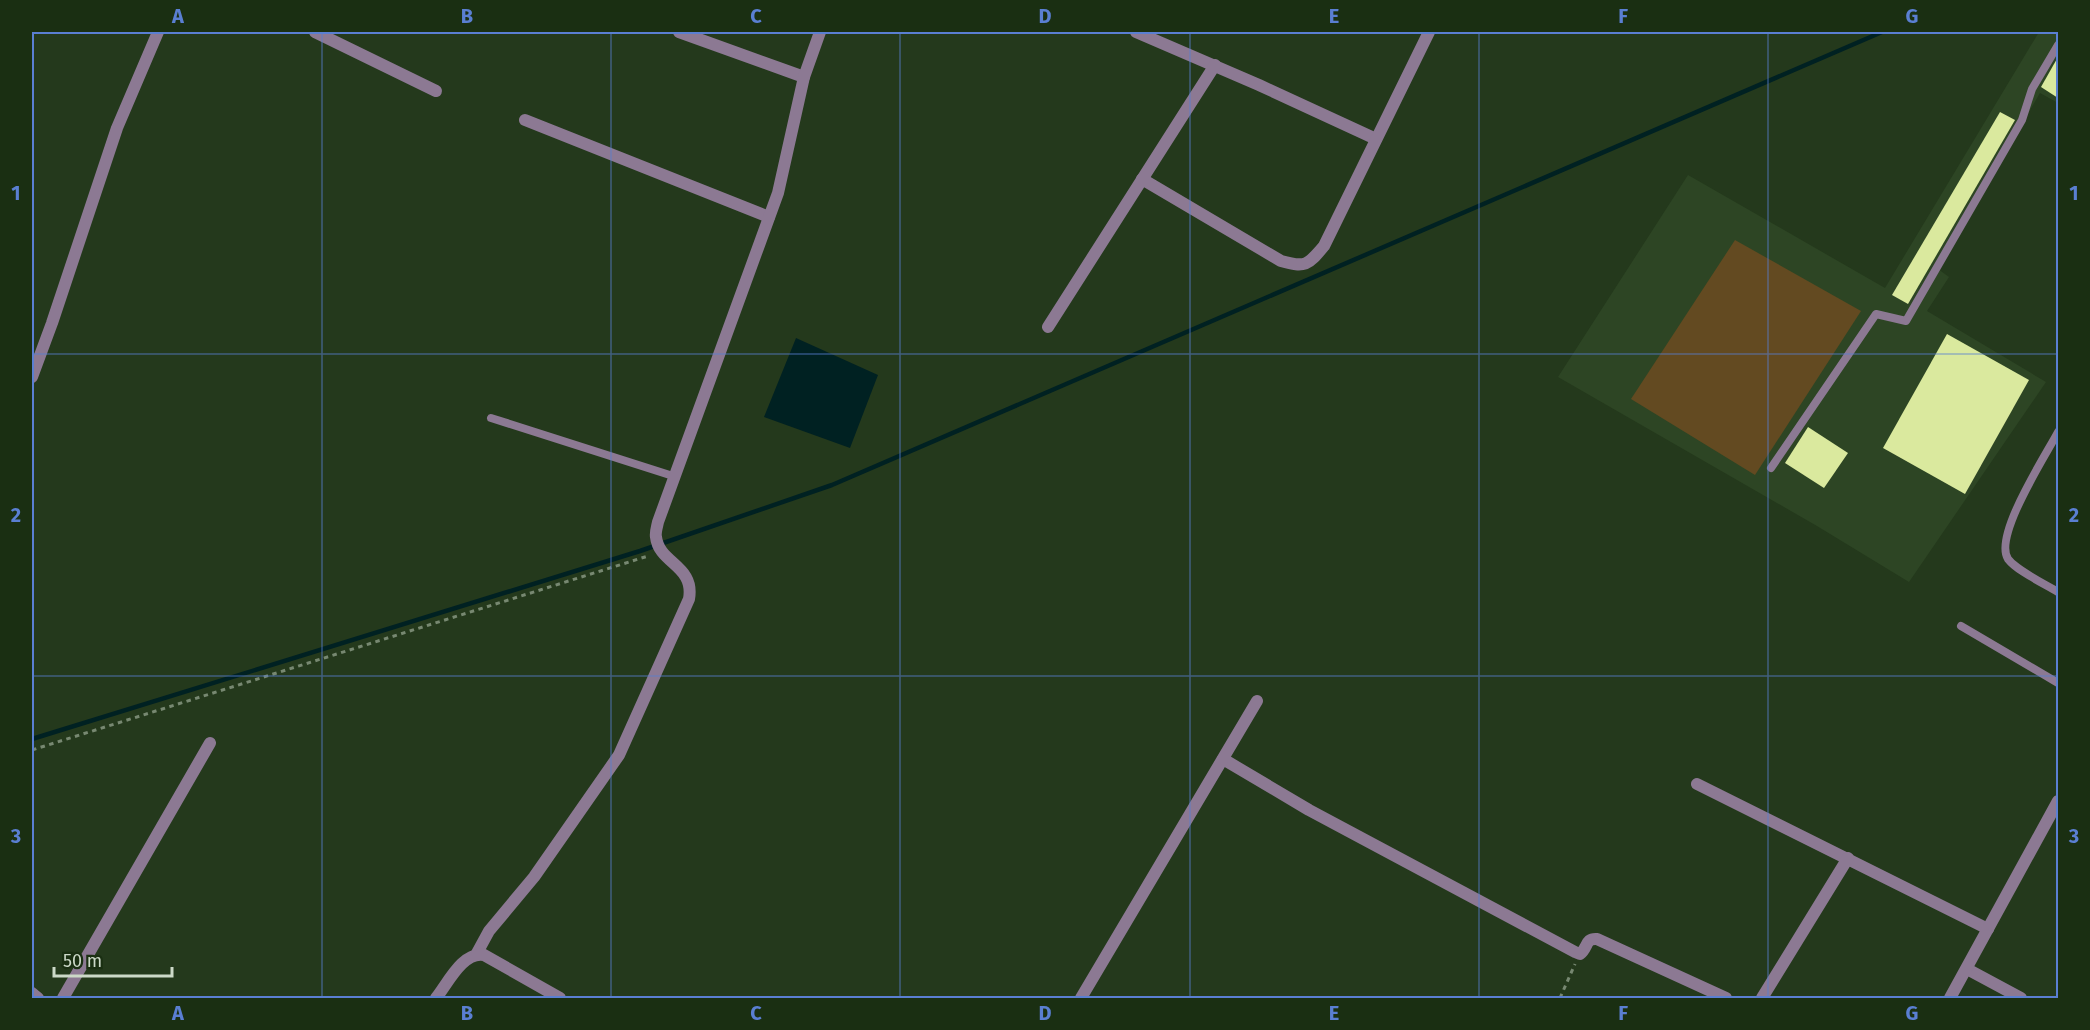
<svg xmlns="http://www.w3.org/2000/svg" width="2090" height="1030" font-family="'Fira Sans',sans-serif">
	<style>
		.built { fill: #2d4524 }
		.green { fill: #634a21 }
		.water { fill: #002122 }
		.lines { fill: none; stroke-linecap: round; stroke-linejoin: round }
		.stream { stroke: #002122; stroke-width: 4.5 }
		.building { fill: #dae99e }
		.path { stroke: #778871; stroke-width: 3; stroke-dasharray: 4.5 4.5; stroke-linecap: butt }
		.lane { stroke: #8c7993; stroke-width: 8 }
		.street { stroke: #8c7993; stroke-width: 12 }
		.grid { fill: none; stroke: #5a7fd2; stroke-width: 1.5; stroke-opacity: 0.55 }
		.neatline { fill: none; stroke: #5a7fd2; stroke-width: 2 }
		.grid-label { font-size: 20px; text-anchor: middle; font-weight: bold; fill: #5a7fd2 }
	</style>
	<rect width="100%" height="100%" fill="#24391c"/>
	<path class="built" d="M2039 32H2058V103L2040 93 1938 269 1949 277 1927 311 2046 382 1909 582 1817 526 1558 377 1688 175 1885 288Z"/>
	<path class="green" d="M1735 240 1861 311 1755 475 1631 399Z"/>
	<path class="water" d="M796 338 878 375 850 448 764 417Z"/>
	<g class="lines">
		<path class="stream" d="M32 739 640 551 832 485 1882 32"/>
	</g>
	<g class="building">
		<path d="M2058 57V98L2041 87Z"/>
		<path d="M2000 112 2015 120 1908 304 1892 295Z"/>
		<path d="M1947 334 2029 380 1965 494 1883 448Z"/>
		<path d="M1808 427 1848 453 1824 488 1785 463Z"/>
	</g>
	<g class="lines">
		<g class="path">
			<path d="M32 750 648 556"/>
			<path d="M1560 998 1575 964"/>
		</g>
		<g class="lane">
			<path d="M491 418 673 476"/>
			<path d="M2058 432C2046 455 1993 536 2008 559 2017 571 2045 584 2058 592"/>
			<path d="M1771 468 1876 314 1906 321 2022 120 2032 89 2058 45"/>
			<path d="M1961 626 2058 683"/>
		</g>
		<g class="street">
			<path d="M315 32 436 91"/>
			<path d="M679 32 804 77"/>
			<path d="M1136 32 1259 85 1376 139"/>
			<path d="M525 120 769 217"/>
			<path d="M1142 179 1281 261C1306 268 1308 265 1324 246L1429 32"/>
			<path d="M1048 327 1215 65"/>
			<path d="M32 377 52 323 117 128 158 32"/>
			<path d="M1223 759 1309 810 1575 952 1580 954C1588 948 1585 938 1597 939L1726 998"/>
			<path d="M1697 784 1988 929"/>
			<path d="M477 953 489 931 534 877 619 755 689 599C695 565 659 564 656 537 655 533 657 527 658 522L778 193 804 77 820 32"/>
			<path d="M1967 969 2021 998"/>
			<path d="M32 993 38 998"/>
			<path d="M63 998 210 743"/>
			<path d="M436 998C448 983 463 951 484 955L560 998"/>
			<path d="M1081 998 1257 701"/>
			<path d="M1762 998 1848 858"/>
			<path d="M1950 998 2058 801"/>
		</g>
	</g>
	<path class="grid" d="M322 32V998M611 32V998M900 32V998M1190 32V998M1479 32V998M1768 32V998M32 354H2058M32 676H2058"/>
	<rect width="2090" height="1030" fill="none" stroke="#1a2f12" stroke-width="66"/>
	<path d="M54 967v9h118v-9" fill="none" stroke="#ccd9c8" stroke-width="3"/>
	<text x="63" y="967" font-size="18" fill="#ccd9c8" stroke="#1a2f12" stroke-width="4.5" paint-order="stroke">50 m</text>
	<rect x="33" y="33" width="2024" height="964" class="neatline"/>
	<g class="grid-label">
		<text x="178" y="23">A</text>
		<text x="467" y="23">B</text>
		<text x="756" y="23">C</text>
		<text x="1045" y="23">D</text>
		<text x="1334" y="23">E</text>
		<text x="1623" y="23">F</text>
		<text x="1912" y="23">G</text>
		<text x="16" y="200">1</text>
		<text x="2074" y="200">1</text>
		<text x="16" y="522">2</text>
		<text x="2074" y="522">2</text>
		<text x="16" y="843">3</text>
		<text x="2074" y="843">3</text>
		<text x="178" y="1020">A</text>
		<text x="467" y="1020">B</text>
		<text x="756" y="1020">C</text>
		<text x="1045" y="1020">D</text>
		<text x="1334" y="1020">E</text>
		<text x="1623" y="1020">F</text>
		<text x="1912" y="1020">G</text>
	</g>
</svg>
